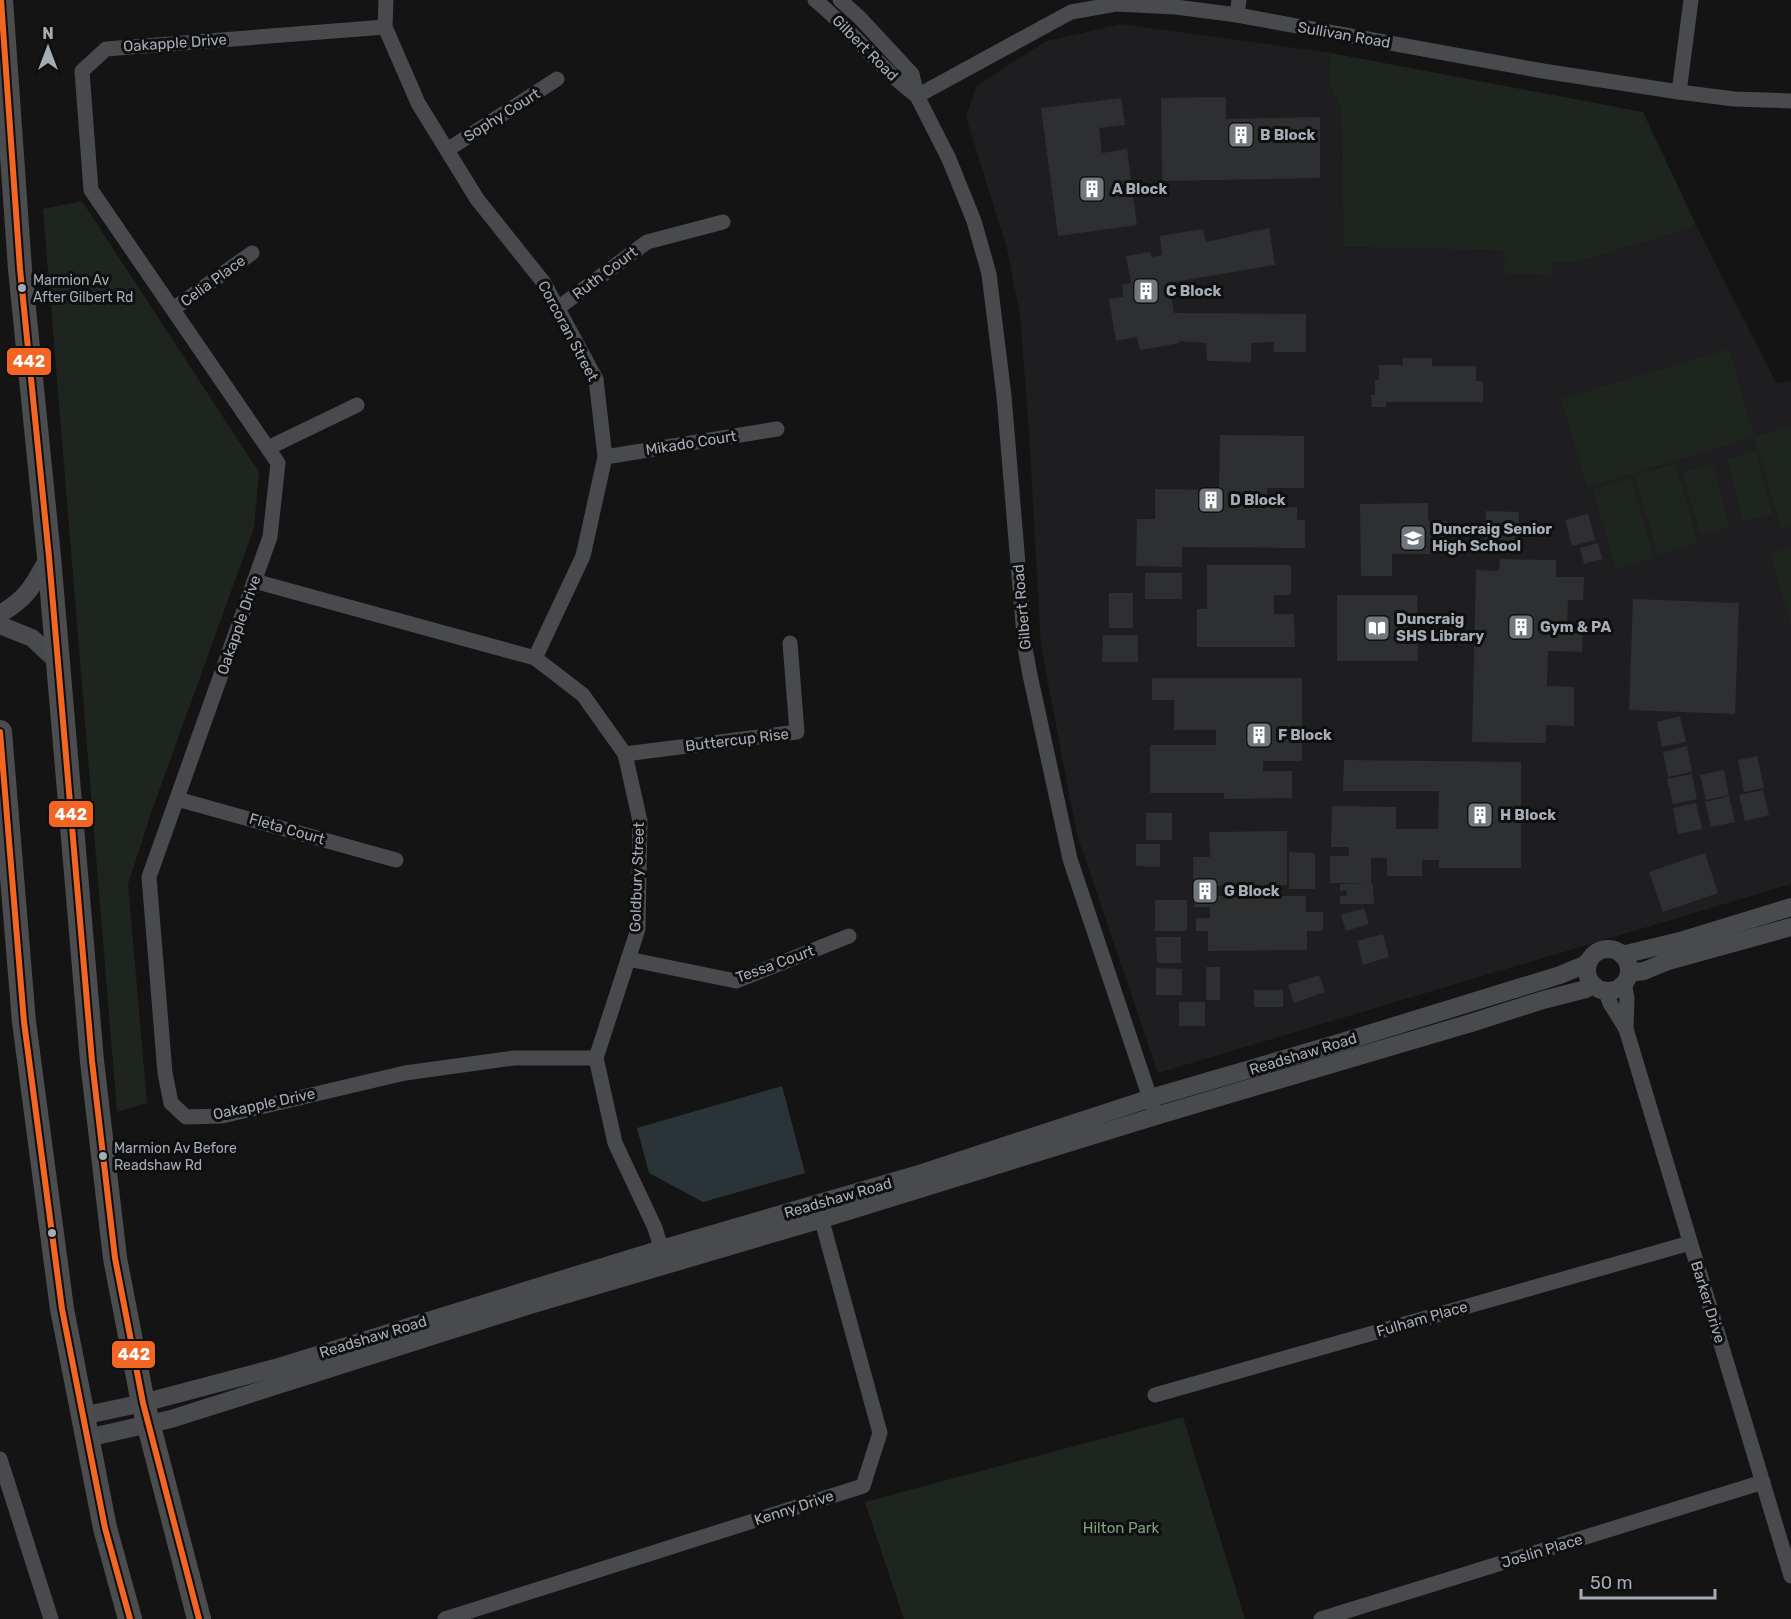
<svg xmlns="http://www.w3.org/2000/svg" width="1791" height="1619" font-family="Rubik,sans-serif">
	<style>
		.built { fill: #1e1e20 }
		.green { fill: #1e251e }
		.water { fill: #2a3337 }
		.building { fill: #2e2f30 }
		.lines { fill: none; stroke-linecap: round; stroke-linejoin: round }
		.minor { stroke: #484a4d; stroke-width: 15 }
		.tertiary { stroke: #484a4d; stroke-width: 18 }
		.trunk { stroke: #4a4c4e; stroke-width: 24 }
		.bus-1-casing { stroke: #0f0f10; stroke-width: 10 }
		.bus-1 { stroke: #f26522; stroke-width: 6 }
		.bus-dot { fill: #a5acb6; stroke: #0f0f10; stroke-width: 2 }
		.labels { text-anchor: middle; dominant-baseline: central; stroke-width: 6; stroke-linejoin: round; paint-order: stroke }
		.bus-label { font-size: 14px; fill: #a5acb6; stroke: #0f0f10; text-anchor: start }
		.street-label { font-size: 15px; fill: #a5acb6; stroke: #0f0f10 }
		.poi-label { font-size: 15px; font-weight: bold; fill: #a5acb6; stroke: #0f0f10; text-anchor: start }
		.park-label { font-size: 15px; fill: #7ea17c; stroke: #0f0f10 }
		.line-badge { stroke: #0f0f10; stroke-width: 2 }
		.badge-label { font-size: 16px; text-anchor: middle; font-weight: bold; fill: #fff }
	</style>
	<rect width="100%" height="100%" fill="#141414"/>
	<path class="built" d="M1121 24 1331 53 1328 82 1341 106 1343 247 1505 251 1551 275 1553 262H1578L1682 231 1696 225 1776 383 1791 381V884L1158 1073 1077 835 1041 646 1029 431 1020 314 1007 249 966 117 976 87 1011 63 1047 41Z"/>
	<g class="green">
		<path d="M1331 53 1643 112 1696 225 1682 231 1578 262H1553L1551 275 1504 273 1505 251 1343 247 1341 107 1328 82Z"/>
		<path d="M82 201 259 472 254 528 152 810 128 884 147 1103 117 1112 43 209Z"/>
		<path d="M1729 349 1754 437 1791 426V526L1781 529 1754 437 1587 487 1561 399Z"/>
		<path d="M1756 451 1772 514 1743 521 1727 459Z"/>
		<path d="M1675 464 1698 543 1658 555 1635 475Z"/>
		<path d="M1712 464 1730 527 1700 535 1683 472Z"/>
		<path d="M1631 479 1654 558 1616 569 1593 490Z"/>
		<path d="M1791 547V626L1770 553Z"/>
		<path d="M1183 1417 1245 1619H904L865 1502Z"/>
	</g>
	<path class="water" d="M782 1086 805 1173 703 1202 649 1173 637 1128Z"/>
	<g class="building">
		<path d="M1226 97V119L1320 117V178L1162 181 1161 98Z"/>
		<path d="M1121 98 1125 125 1099 128 1102 153 1127 149 1137 225 1058 236 1041 108Z"/>
		<path d="M1269 228 1275 265 1169 283 1174 313 1306 314V352H1273L1274 342 1251 343V362L1207 361 1206 343 1179 341 1180 343 1140 350 1137 337 1116 341 1109 299 1123 297 1122 285 1131 283 1126 256 1150 252 1152 257 1162 255 1160 236 1203 229 1206 242Z"/>
		<path d="M1403 358H1432V366H1476V381H1483V402H1386V407H1372L1371 395H1375V380H1379V365H1403Z"/>
		<path d="M1220 435 1304 436V488H1267V507H1297V520H1305V548L1182 547V567L1136 566 1137 519H1155V489L1219 490Z"/>
		<path d="M1428 503V521H1447L1448 554H1392V576H1361L1360 504Z"/>
		<path d="M1486 511 1519 512 1518 541 1485 540Z"/>
		<path d="M1588 514 1595 540 1572 546 1565 520Z"/>
		<path d="M1598 543 1602 559 1584 564 1580 548Z"/>
		<path d="M1500 559 1556 560V577H1584L1583 600H1568L1567 625V630H1583L1582 652 1548 651 1547 686 1574 687V726L1546 725V743L1472 742 1476 570 1499 571Z"/>
		<path d="M1207 565H1291V595H1274V614H1294L1295 647H1197V609H1207Z"/>
		<rect x="1145" y="573" width="37" height="26"/>
		<rect x="1109" y="593" width="24" height="35"/>
		<path d="M1337 595H1417L1418 661H1337Z"/>
		<path d="M1633 599 1739 603 1735 714 1629 710Z"/>
		<path d="M1103 635H1138V662H1102Z"/>
		<path d="M1152 678H1302V761H1263V771H1292V798L1224 799V793H1150V745H1216V730H1174V700H1152Z"/>
		<path d="M1680 716 1686 742 1662 747 1657 722Z"/>
		<path d="M1687 746 1692 772 1668 777 1663 752Z"/>
		<path d="M1757 756 1764 788 1744 792 1738 760Z"/>
		<path d="M1344 760 1521 762V868H1439V860H1422V876H1387V858H1371V884H1373L1374 904H1340V896H1347L1346 890 1340 891V884L1367 883H1330V856H1349V847H1331L1332 806 1396 807V829H1438L1439 791H1343Z"/>
		<path d="M1724 770 1729 795 1706 800 1700 775Z"/>
		<path d="M1692 774 1697 799 1673 804 1667 779Z"/>
		<path d="M1763 790 1769 815 1745 821 1739 795Z"/>
		<path d="M1729 796 1735 822 1711 827 1705 802Z"/>
		<path d="M1696 803 1702 829 1678 834 1673 808Z"/>
		<rect x="1146" y="813" width="26" height="27"/>
		<path d="M1287 831V885L1217 886V896H1306V912H1323V931H1307V950L1208 951V931H1196V918H1210V907H1194L1193 857H1210L1209 832Z"/>
		<path d="M1136 844H1160V867L1136 866Z"/>
		<path d="M1289 852 1315 853V889H1289Z"/>
		<path d="M1705 853 1718 893 1663 912 1649 872Z"/>
		<rect x="1155" y="900" width="32" height="31"/>
		<path d="M1364 908 1369 924 1346 931 1341 915Z"/>
		<path d="M1383 934 1389 957 1363 965 1357 941Z"/>
		<path d="M1156 937H1181V963H1157Z"/>
		<rect x="1206" y="967" width="14" height="33"/>
		<path d="M1156 968 1182 969V995H1156Z"/>
		<path d="M1319 975 1325 992 1294 1003 1288 985Z"/>
		<rect x="1254" y="990" width="29" height="17"/>
		<rect x="1179" y="1002" width="26" height="24"/>
	</g>
	<g class="lines">
		<g class="minor">
			<path d="M386 0 385 27 418 103 477 199 544 283 596 379 605 457 583 556 535 658"/>
			<path d="M815 0C851 29 879 68 917 96"/>
			<path d="M840 0 860 18 912 74 917 96 949 159 974 221 989 274 1004 396 1025 648 1030 675 1070 859 1156 1116"/>
			<path d="M1237 15 1239 0"/>
			<path d="M385 27 106 49 82 71 91 190 278 463 270 537 149 877 165 1073 171 1103 186 1117 222 1116 405 1073 514 1058H596"/>
			<path d="M1679 92 1691 0"/>
			<path d="M917 96 1071 12 1116 4 1176 7 1237 15 1543 71 1679 92 1734 99 1791 101"/>
			<path d="M447 150 557 79"/>
			<path d="M558 308 647 242 723 222"/>
			<path d="M173 309 252 253"/>
			<path d="M268 448 357 405"/>
			<path d="M605 457 777 429"/>
			<path d="M254 581 535 658 583 695 625 754 640 821 638 929 596 1058 615 1143 655 1228 664 1258"/>
			<path d="M625 754 797 732 790 643"/>
			<path d="M177 799 396 860"/>
			<path d="M628 959 736 981 849 936"/>
			<path d="M1624 983 1627 998 1626 1029"/>
			<path d="M1605 990 1610 1003 1626 1029 1791 1576"/>
			<path d="M1155 1395 1690 1243"/>
			<path d="M0 1459 51 1619"/>
			<path d="M445 1619 863 1486 880 1433 819 1210"/>
			<path d="M1321 1619 1763 1482"/>
		</g>
		<g class="tertiary">
			<path d="M0 614C28 598 34 584 49 557"/>
			<path d="M0 625 32 638 58 662"/>
			<circle cx="1608" cy="970" r="21"/>
			<path d="M1622 955 1680 941 1791 907"/>
			<path d="M1629 973 1644 971 1668 961 1791 927"/>
			<path d="M82 1416 143 1403 275 1368 661 1249 916 1175 1151 1098 1339 1043 1560 975 1584 965 1589 961"/>
			<path d="M87 1438 171 1419 527 1306 822 1219 1156 1116 1474 1022 1543 1000 1586 989 1591 982"/>
		</g>
		<g class="trunk">
			<path d="M1 0 20 269 49 557 92 1061 115 1258 143 1403 199 1619"/>
			<path d="M0 732 24 1022 62 1309 105 1528 130 1619"/>
		</g>
		<defs>
			<g id="bus-1">
				<path d="M1 0 20 269 49 557 92 1061 115 1258 143 1403 199 1619"/>
				<path d="M0 732 24 1022 62 1309 105 1528 130 1619"/>
			</g>
		</defs>
		<use href="#bus-1" class="bus-1-casing"/>
		<use href="#bus-1" class="bus-1"/>
	</g>
	<defs>
		<symbol id="building-square" viewBox="-11 -11 22 22"><rect x="-9" y="-9" width="18" height="18" rx="4" fill="#72777d" stroke="#0f0f10"/><path d="M-4-6H4V6H1V3H-1V6H-4ZM-2.5-4.3h1.7v1.8h-1.7ZM.8-4.3h1.7v1.8H.8ZM-2.5-1h1.7V.8h-1.7ZM.8-1h1.7V.8H.8Z" fill="#fff"/></symbol>
		<symbol id="school-square" viewBox="-11 -11 22 22"><rect x="-9" y="-9" width="18" height="18" rx="4" fill="#72777d" stroke="#0f0f10"/><path d="M0-5L7-2L0 1L-7-2ZM-4 1L0 2.5L4 1V4Q0 6-4 4Z" fill="#fff"/></symbol>
		<symbol id="library-square" viewBox="-11 -11 22 22"><rect x="-9" y="-9" width="18" height="18" rx="4" fill="#72777d" stroke="#0f0f10"/><path d="M-6-4Q-3-5.5-.7-3.5V5Q-3 3-6 4ZM6-4Q3-5.5 .7-3.5V5Q3 3 6 4Z" fill="#fff"/></symbol>
	</defs>
	<g fill-rule="evenodd">
		<use href="#building-square" x="1226" y="120" width="30" height="30"/>
		<use href="#building-square" x="1077" y="174" width="30" height="30"/>
		<use href="#building-square" x="1131" y="276" width="30" height="30"/>
		<use href="#building-square" x="1196" y="485" width="30" height="30"/>
		<use href="#school-square" x="1398" y="523" width="30" height="30"/>
		<use href="#building-square" x="1506" y="612" width="30" height="30"/>
		<use href="#library-square" x="1362" y="613" width="30" height="30"/>
		<use href="#building-square" x="1244" y="720" width="30" height="30"/>
		<use href="#building-square" x="1465" y="800" width="30" height="30"/>
		<use href="#building-square" x="1190" y="876" width="30" height="30"/>
	</g>
	<g class="bus-dot">
		<circle cx="22" cy="288" r="5"/>
		<circle cx="103" cy="1156" r="5"/>
		<circle cx="52" cy="1233" r="5"/>
	</g>
	<g class="labels">
		<g class="bus-label">
			<text x="33" y="280">Marmion Av<tspan x="33" dy="17">After Gilbert Rd</tspan></text>
			<text x="114" y="1148">Marmion Av Before<tspan x="114" dy="17">Readshaw Rd</tspan></text>
		</g>
		<g class="street-label">
			<text transform="translate(1344 35) rotate(10)">Sullivan Road</text>
			<text transform="translate(175 43) rotate(-4)">Oakapple Drive</text>
			<text transform="translate(865 48) rotate(45)">Gilbert Road</text>
			<text transform="translate(502 115) rotate(-32)">Sophy Court</text>
			<text transform="translate(605 273) rotate(-37)">Ruth Court</text>
			<text transform="translate(213 281) rotate(-36)">Celia Place</text>
			<text transform="translate(568 331) rotate(62)">Corcoran Street</text>
			<text transform="translate(691 443) rotate(-9)">Mikado Court</text>
			<text transform="translate(1022 607) rotate(-95)">Gilbert Road</text>
			<text transform="translate(239 625) rotate(-71)">Oakapple Drive</text>
			<text transform="translate(737 740) rotate(-7)">Buttercup Rise</text>
			<text transform="translate(287 829) rotate(16)">Fleta Court</text>
			<text transform="translate(637 877) rotate(-88)">Goldbury Street</text>
			<text transform="translate(775 964) rotate(-20)">Tessa Court</text>
			<text transform="translate(1303 1054) rotate(-17)">Readshaw Road</text>
			<text transform="translate(264 1104) rotate(-12)">Oakapple Drive</text>
			<text transform="translate(838 1198) rotate(-16)">Readshaw Road</text>
			<text transform="translate(1708 1302) rotate(73)">Barker Drive</text>
			<text transform="translate(1422 1319) rotate(-16)">Fulham Place</text>
			<text transform="translate(373 1337) rotate(-17)">Readshaw Road</text>
			<text transform="translate(794 1508) rotate(-18)">Kenny Drive</text>
			<text transform="translate(1542 1551) rotate(-17)">Joslin Place</text>
		</g>
		<g class="poi-label">
			<text x="1260" y="135">B Block</text>
			<text x="1112" y="189">A Block</text>
			<text x="1166" y="291">C Block</text>
			<text x="1230" y="500">D Block</text>
			<text x="1432" y="529">Duncraig Senior<tspan x="1432" dy="17">High School</tspan></text>
			<text x="1396" y="619">Duncraig<tspan x="1396" dy="17">SHS Library</tspan></text>
			<text x="1540" y="627">Gym &amp; PA</text>
			<text x="1278" y="735">F Block</text>
			<text x="1500" y="815">H Block</text>
			<text x="1224" y="891">G Block</text>
		</g>
		<g class="park-label">
			<text x="1121" y="1528">Hilton Park</text>
		</g>
	</g>
	<g class="line-badge">
		<rect x="6" y="347" width="46" height="29" rx="6" fill="#f26522"/>
		<rect x="48" y="800" width="46" height="28" rx="6" fill="#f26522"/>
		<rect x="111" y="1340" width="45" height="29" rx="6" fill="#f26522"/>
	</g>
	<g class="badge-label">
		<text x="29" y="367">442</text>
		<text x="71" y="820">442</text>
		<text x="134" y="1360">442</text>
	</g>
	<g transform="translate(48 48)" stroke="#0f0f10" stroke-width="4.5" paint-order="stroke">
	<path d="M0-4.5L10 22L0 15L-10 22Z" fill="#a5acb6"/>
	<text y="-9" font-size="16" font-weight="bold" text-anchor="middle" fill="#a5acb6">N</text>
	</g>
	<path d="M1581 1589v9h134v-9" fill="none" stroke="#a5acb6" stroke-width="3"/>
	<text x="1590" y="1589" font-size="18" fill="#a5acb6" stroke="#0f0f10" stroke-width="4.5" paint-order="stroke">50 m</text>
</svg>
